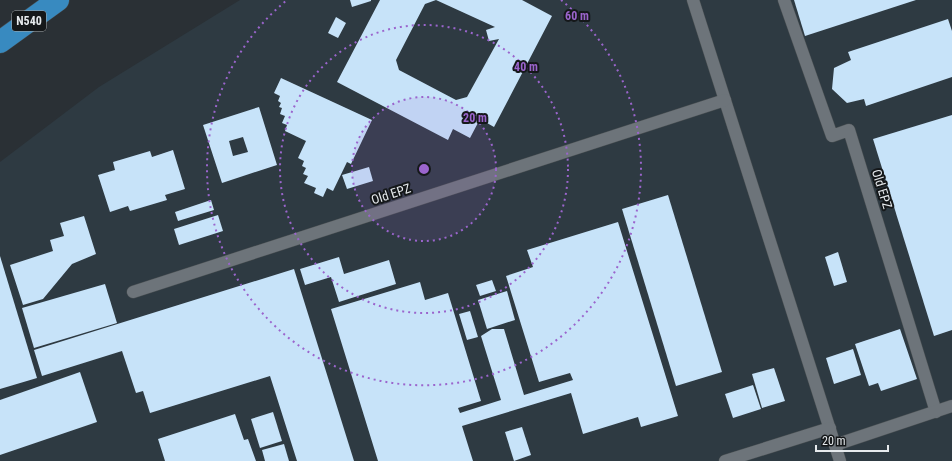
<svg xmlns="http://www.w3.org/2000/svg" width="952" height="461" font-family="'Roboto Condensed',sans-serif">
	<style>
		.built { fill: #2e3a42 }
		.building { fill: #c7e3f9; fill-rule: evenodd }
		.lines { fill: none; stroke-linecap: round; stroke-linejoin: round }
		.service-casing { stroke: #494f52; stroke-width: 13 }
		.trunk-casing { stroke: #494f52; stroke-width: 23 }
		.service { stroke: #6d747a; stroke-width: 12 }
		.trunk { stroke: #388ac0; stroke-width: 22 }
		.ring { fill: none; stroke: #9b65cd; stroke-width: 2; stroke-dasharray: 2 4 }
		.labels { text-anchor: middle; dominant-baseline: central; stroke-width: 4; stroke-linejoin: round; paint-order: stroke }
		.shield { fill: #15181a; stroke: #a7abae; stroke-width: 1 }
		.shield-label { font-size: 12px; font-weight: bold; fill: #e6eaed }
		.street-label { font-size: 13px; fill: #e6eaed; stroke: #15181a }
		.centre { fill: #9b65cd; stroke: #15181a; stroke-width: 2 }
		.ring-label { font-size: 12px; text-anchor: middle; font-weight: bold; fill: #9b65cd; stroke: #15181a; stroke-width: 4; stroke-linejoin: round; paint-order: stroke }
	</style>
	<rect width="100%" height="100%" fill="#2a3035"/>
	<path class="built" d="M240 0H952V461H0V162L99 87Z"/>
	<g class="building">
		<path d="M350 0H371V1L352 7Z"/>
		<path d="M380 0H522L552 16 494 127 480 119 470 138 453 129 448 140 337 82ZM436 0 495 27 486 30 489 41 499 39 467 97 456 100 399 70 396 60 425 4Z"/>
		<path d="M794 0H916L805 36Z"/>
		<path d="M336 17 346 23 338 38 328 33Z"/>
		<path d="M948 19 952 31V77L866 106 864 99 847 103 832 89 834 68 851 60 848 52Z"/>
		<path d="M281 78 372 120 351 164 347 162 333 191 327 188 323 197 314 193 316 188 304 183 308 176 303 174 306 168 302 166 304 161 298 158 306 141 285 131 287 125 282 123 285 116 280 114 282 108 279 107 281 103 278 101 280 96 274 93Z"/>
		<path d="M259 107 277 165 222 183 203 125ZM243 137 248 152 233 156 229 141Z"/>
		<path d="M952 115V330L934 336 873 139Z"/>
		<path d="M173 150 185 189 165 195 167 200 130 211 128 206 110 212 98 175 115 170 113 162 150 151 152 157Z"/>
		<path d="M369 167 373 181 347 189 342 175Z"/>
		<path d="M668 195 722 372 676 386 622 209Z"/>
		<path d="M211 200 214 210 178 221 175 212Z"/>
		<path d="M218 215 223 231 179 245 174 229Z"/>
		<path d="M84 216 96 254 72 264 43 299 23 305 10 265 53 251 50 240 64 236 60 223Z"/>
		<path d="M618 222 678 416 641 427 638 417 583 434 571 393 462 426 473 461H378L331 309 420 282 425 300 448 293 481 401 458 408 460 413 501 400 481 336 492 329H504L524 395 573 380 570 373 539 382 506 276 533 267 527 250Z"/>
		<path d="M838 252 847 282 834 286 825 257Z"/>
		<path d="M0 256 37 378 0 389Z"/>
		<path d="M339 257 344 274 389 260 396 284 339 302 331 277 305 285 300 269Z"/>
		<path d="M294 269 354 461H297L270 376 150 413 143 391 136 393 122 351 42 376 34 350Z"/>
		<path d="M492 280 496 291 480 296 476 285Z"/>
		<path d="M105 284 117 323 34 348 22 308Z"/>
		<path d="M507 291 515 320 487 329 478 300Z"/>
		<path d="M470 311 478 337 467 340 459 314Z"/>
		<path d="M900 329 917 379 881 391 878 383 869 386 855 344Z"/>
		<path d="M853 349 861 375 834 384 826 358Z"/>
		<path d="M774 368 785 401 762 408 752 374Z"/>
		<path d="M80 372 97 422 0 455V400Z"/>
		<path d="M753 385 761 409 733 418 725 394Z"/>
		<path d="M273 412 282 441 260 448 251 419Z"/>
		<path d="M235 414 244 440 248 439 256 461H165L158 439Z"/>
		<path d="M522 427 531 455 514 461 505 432Z"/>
		<path d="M284 444 289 461H265L262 450Z"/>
	</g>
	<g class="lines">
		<defs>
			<g id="service">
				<path d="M693 0 840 461"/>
				<path d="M784 0 832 136 849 130 936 412"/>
				<path d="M133 292 725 100"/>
				<path d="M835 445 952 406"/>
				<path d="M725 461 830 428"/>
			</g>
			<path id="trunk" d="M0 42 58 0"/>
		</defs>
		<use href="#service" class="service-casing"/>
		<use href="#trunk" class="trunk-casing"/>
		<use href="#service" class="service"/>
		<use href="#trunk" class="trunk"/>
	</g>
	<circle cx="424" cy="169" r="72" fill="#9b65cd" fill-opacity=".12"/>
	<g class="ring">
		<circle cx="424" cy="169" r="72"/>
		<circle cx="424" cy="169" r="144"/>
		<path d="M561 0A217 217 0 1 1 287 0"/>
	</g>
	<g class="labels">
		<rect class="shield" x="12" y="11" width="34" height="20" rx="3"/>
		<g class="shield-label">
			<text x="29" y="21">N540</text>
		</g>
		<g class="street-label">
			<text transform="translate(882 189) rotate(73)">Old EPZ</text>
			<text transform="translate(391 194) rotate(-18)">Old EPZ</text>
		</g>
	</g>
	<circle cx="424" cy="169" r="6" class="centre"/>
	<g class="ring-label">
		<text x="577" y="20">60 m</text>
		<text x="526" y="71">40 m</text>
		<text x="475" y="122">20 m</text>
	</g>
	<path d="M816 445v6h72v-6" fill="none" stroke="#e6eaed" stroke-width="2"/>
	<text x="822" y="445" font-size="12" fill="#e6eaed" stroke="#15181a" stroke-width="3" paint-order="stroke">20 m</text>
</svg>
